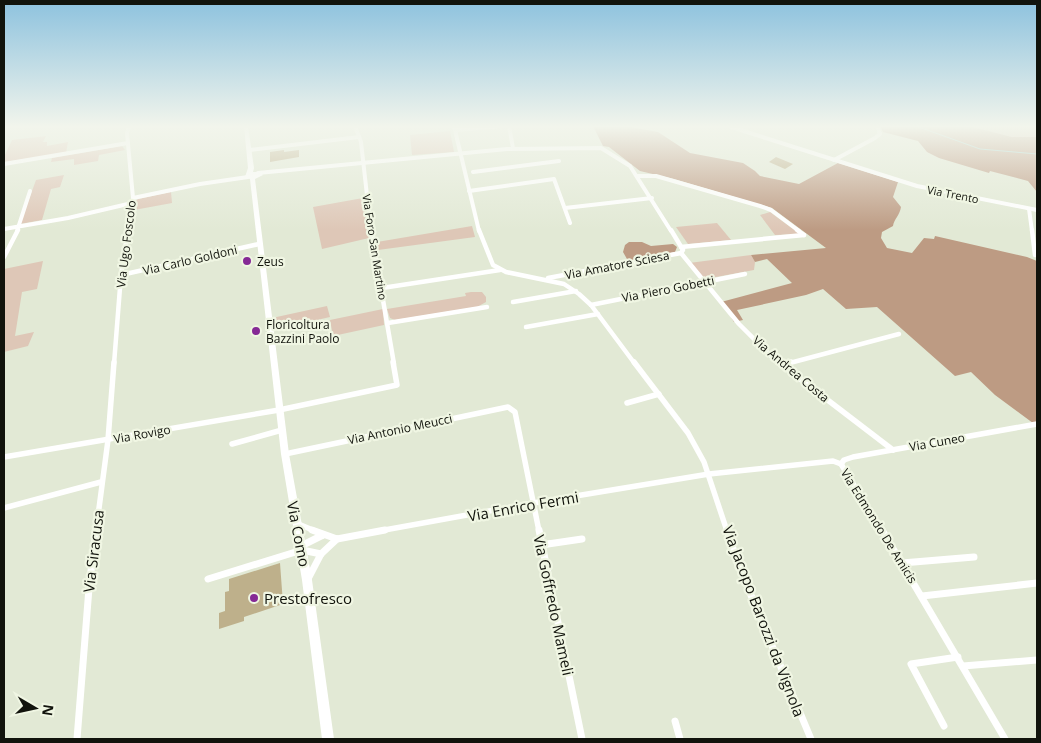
<svg xmlns="http://www.w3.org/2000/svg" width="1041" height="743" font-family="'Open Sans',sans-serif">
	<style>
		.green { fill: #dec7b7 }
		.forest { fill: #bd9b83 }
		.lines { fill: none; stroke-linecap: round; stroke-linejoin: round }
		.stream { stroke: #a4d6d0; stroke-width: 1 }
		.building { fill: #beb08b }
		.minor-far3 { stroke: #fff; stroke-width: 4 }
		.minor-far2 { stroke: #fff; stroke-width: 4.5 }
		.minor-far1 { stroke: #fff; stroke-width: 5.5 }
		.minor { stroke: #fff; stroke-width: 7 }
		.secondary { fill: #fff; fill-rule: evenodd }
		.poi-dot { fill: #852995; stroke: #f0f6e3; stroke-width: 2 }
		.labels { text-anchor: middle; dominant-baseline: central; stroke-width: 4.5; stroke-linejoin: round; paint-order: stroke }
		.far-street-label { font-size: 11px; fill: #11130c; stroke: #f0f6e3 }
		.street-label { font-size: 12px; fill: #11130c; stroke: #f0f6e3 }
		.poi-label { font-size: 12px; fill: #11130c; stroke: #f0f6e3; text-anchor: start }
		.near-street-label { font-size: 15px; fill: #11130c; stroke: #f0f6e3 }
		.near-poi-label { font-size: 15px; fill: #11130c; stroke: #f0f6e3; text-anchor: start }
	</style>
	<rect width="100%" height="100%" fill="#e2e9d5"/>
	<g class="green">
		<path d="M969 126H1037V137H1012Z"/>
		<path d="M450 131 454 152 412 155 410 135Z"/>
		<path d="M46 136 43 142H47V146L68 142 66 153 4 162V157L12 140Z"/>
		<path d="M122 146 125 150 99 155 98 161 74 165V159L51 162 52 158Z"/>
		<path d="M64 175 60 187 51 189 42 220 20 224 36 180Z"/>
		<path d="M171 192 172 203 134 210V202L138 199Z"/>
		<path d="M363 198 369 238 322 249 313 207Z"/>
		<path d="M770 212 797 232 800 234 775 235 760 215Z"/>
		<path d="M717 223 731 240 688 244 676 227Z"/>
		<path d="M472 226 475 237 378 250 377 242Z"/>
		<path d="M751 255 755 262 754 270 705 279 689 263Z"/>
		<path d="M43 261 37 289 22 292 15 336 34 332 28 346 4 352V269Z"/>
		<path d="M471 292H482L486 297V302L477 307 395 320 390 318 387 309 466 296 465 293Z"/>
		<path d="M327 306 330 317 273 330 272 318Z"/>
		<path d="M383 309 384 325 333 336 330 320Z"/>
	</g>
	<g class="forest">
		<path d="M593 126H625L658 132 690 153 743 163 755 171 760 176 799 184 838 163 898 182 893 197 901 207C900 215 894 219 893 226L882 232 881 238 887 248 912 253 924 238 934 239 935 236 1027 257 1037 261V426L995 395 971 372 955 376 877 307 846 309 823 289 806 295 737 310 743 320 734 322 721 302 792 283 767 259 755 262 751 255 826 248 772 208 674 179 640 171 609 147 603 146Z"/>
		<path d="M880 126H969L1012 137H1037V192L1028 181 990 171 989 173 939 158 927 152 918 141 883 132Z"/>
		<path d="M629 242H642L651 246 673 244 677 247 675 252 631 261 627 259 623 252 625 245Z"/>
	</g>
	<g class="lines">
		<path class="stream" d="M916 126 980 149 1037 154"/>
	</g>
	<g class="building">
		<path d="M284 150V152L299 150V157L270 162V152Z"/>
		<path d="M776 157 793 164 785 169 769 162Z"/>
		<path d="M280 563 283 604 244 617V621L219 629V613L225 611V592L229 591V579Z"/>
	</g>
	<g class="lines">
		<g class="minor-far3">
			<path d="M355 126 361 142 371 231"/>
			<path d="M454 126 479 231"/>
			<path d="M509 126 513 148"/>
			<path d="M728 126 917 186 1037 210"/>
			<path d="M456 130 502 126"/>
			<path d="M249 150 359 137"/>
			<path d="M834 160 875 138 880 134 877 126"/>
			<path d="M4 164 128 143"/>
			<path d="M473 172 559 161"/>
			<path d="M258 173 507 149 601 148 630 166 671 231"/>
			<path d="M638 176H656L760 206 771 210 799 231"/>
			<path d="M469 191 554 179 570 223"/>
			<path d="M133 198 200 184 248 177"/>
			<path d="M565 208 652 198"/>
			<path d="M1029 209 1032 231"/>
			<path d="M4 229 68 218 132 203"/>
			<path d="M17 231 30 191"/>
			<path d="M128 231 133 198 127 133 129 126"/>
		</g>
		<g class="minor-far2">
			<path d="M371 230 394 364"/>
			<path d="M479 230 493 265 506 272 564 284 579 294 591 305 635 364"/>
			<path d="M797 230 804 235"/>
			<path d="M1032 230 1035 255"/>
			<path d="M681 247 804 235"/>
			<path d="M681 253 739 324 779 364"/>
			<path d="M4 257 18 230"/>
			<path d="M121 275 259 244"/>
			<path d="M548 278 681 253 683 250 671 230"/>
			<path d="M382 288 500 270"/>
			<path d="M513 302 576 291"/>
			<path d="M591 305 745 274"/>
			<path d="M388 323 487 307"/>
			<path d="M526 327 598 314"/>
			<path d="M114 364 121 275 128 230"/>
			<path d="M786 364 899 334"/>
		</g>
		<g class="minor-far1">
			<path d="M634 362 688 433 704 462 727 531"/>
			<path d="M778 362 893 450"/>
			<path d="M781 365 791 362"/>
			<path d="M627 403 659 394"/>
			<path d="M232 444 282 430"/>
			<path d="M285 454 508 407 515 412 539 531"/>
			<path d="M4 457 279 410 397 385 393 362"/>
			<path d="M841 464 844 460 853 457 1037 424"/>
			<path d="M4 508 101 482"/>
			<path d="M296 523 315 531"/>
			<path d="M96 531 108 440 114 362"/>
			<path d="M379 531 533 503 709 474 833 461 841 464 882 531"/>
		</g>
		<g class="minor">
			<path d="M312 530 337 539 385 530"/>
			<path d="M539 530 582 739"/>
			<path d="M727 530 738 564 811 739"/>
			<path d="M882 530 1005 739"/>
			<path d="M541 545 582 539"/>
			<path d="M301 546 323 535"/>
			<path d="M902 563 974 557"/>
			<path d="M208 579 302 550 321 554"/>
			<path d="M308 579 321 554 337 539"/>
			<path d="M922 596 1037 583"/>
			<path d="M963 666 1037 660"/>
			<path d="M675 721 680 739"/>
			<path d="M944 726 911 664 958 657"/>
			<path d="M77 739 89 588 96 530"/>
		</g>
		<path class="secondary" d="M244 126H248L254 168 253 172H260L263 175 255 179 289 454 312 580 334 739H322L302 580 281 454 250 179 245 177 248 168Z"/>
	</g>
	<linearGradient id="sky" x2="0" y2="1"><stop stop-color="#8dc2de"/><stop offset="0.55" stop-color="#f2f5ec"/><stop offset="1" stop-color="#f2f5ec" stop-opacity="0"/></linearGradient>
	<rect width="1041" height="230" fill="url(#sky)"/>
	<g class="poi-dot">
		<circle cx="247" cy="261" r="5"/>
		<circle cx="256" cy="331" r="5"/>
		<circle cx="254" cy="598" r="5"/>
	</g>
	<g class="labels">
		<g class="far-street-label">
			<text transform="translate(953 194) rotate(11)">Via Trento</text>
			<text transform="translate(375 247) rotate(81)">Via Foro San Martino</text>
		</g>
		<g class="street-label">
			<text transform="translate(126 244) rotate(-83)">Via Ugo Foscolo</text>
			<text transform="translate(190 260) rotate(-13)">Via Carlo Goldoni</text>
			<text transform="translate(617 265) rotate(-11)">Via Amatore Sciesa</text>
			<text transform="translate(668 289) rotate(-11)">Via Piero Gobetti</text>
			<text transform="translate(791 369) rotate(40)">Via Andrea Costa</text>
			<text transform="translate(400 429) rotate(-12)">Via Antonio Meucci</text>
			<text transform="translate(142 434) rotate(-10)">Via Rovigo</text>
			<text transform="translate(937 442) rotate(-10)">Via Cuneo</text>
			<text transform="translate(879 526) rotate(58)">Via Edmondo De Amicis</text>
		</g>
		<g class="poi-label">
			<text x="257" y="261">Zeus</text>
			<text x="266" y="324">Floricoltura<tspan x="266" dy="14">Bazzini Paolo</tspan></text>
		</g>
		<g class="near-street-label">
			<text transform="translate(523 506) rotate(-10)">Via Enrico Fermi</text>
			<text transform="translate(299 534) rotate(79)">Via Como</text>
			<text transform="translate(93 551) rotate(-83)">Via Siracusa</text>
			<text transform="translate(554 605) rotate(78)">Via Goffredo Mameli</text>
			<text transform="translate(764 621) rotate(69)">Via Jacopo Barozzi da Vignola</text>
		</g>
		<g class="near-poi-label">
			<text x="264" y="598">Prestofresco</text>
		</g>
	</g>
	<rect width="1041" height="743" fill="none" stroke="#11130c" stroke-width="10"/>
	<g transform="translate(35 708) rotate(99)" stroke="#f0f6e3" stroke-width="4" paint-order="stroke">
	<path d="M0-4L9 19L0 12L-9 19Z" fill="#11130c"/>
	<text y="-8" font-size="14" font-weight="bold" text-anchor="middle" fill="#11130c">N</text>
	</g>
</svg>
